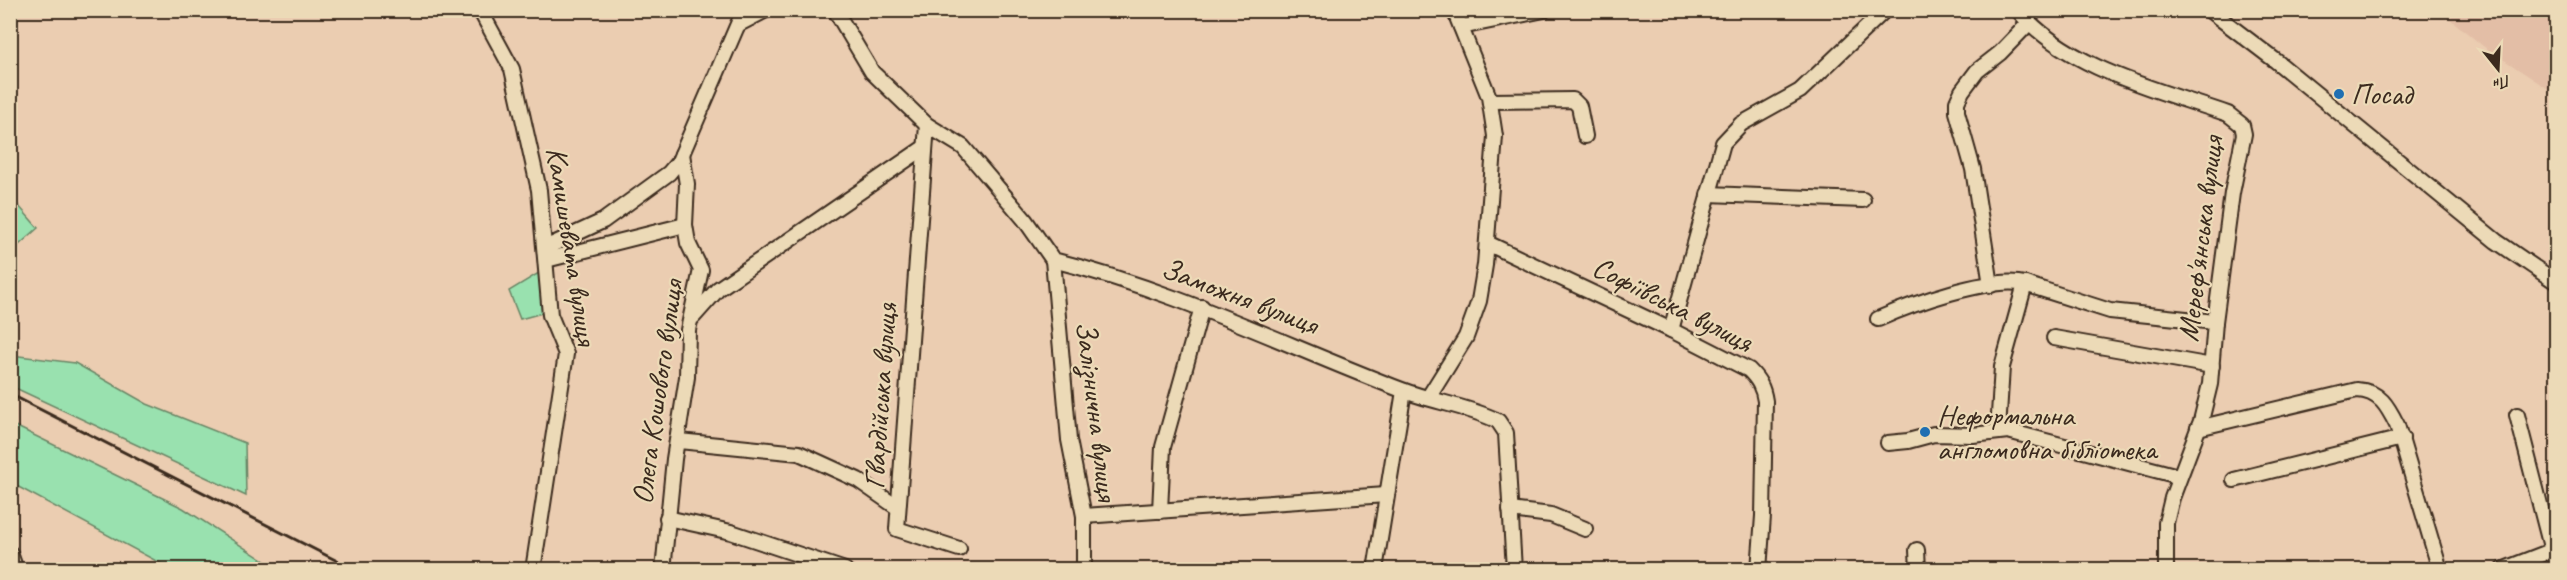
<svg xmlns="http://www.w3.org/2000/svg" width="2567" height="580" font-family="Caveat,sans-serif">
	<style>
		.built { fill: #e3bea6 }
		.green { fill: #99e1af; stroke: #6a8666; stroke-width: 1.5 }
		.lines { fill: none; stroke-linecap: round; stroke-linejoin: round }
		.minor-casing { stroke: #3b2a1e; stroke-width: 18 }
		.minor { stroke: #ecdab7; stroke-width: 14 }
		.rail { stroke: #3b2a1e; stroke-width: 3 }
		.poi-dot { fill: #1f6fb2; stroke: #ecdab7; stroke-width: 2 }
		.labels { text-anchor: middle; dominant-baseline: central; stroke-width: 4.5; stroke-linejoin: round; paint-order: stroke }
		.poi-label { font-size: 30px; fill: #3b2a1e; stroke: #ecdab7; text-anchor: start }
		.street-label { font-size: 30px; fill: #3b2a1e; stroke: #ecdab7 }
	</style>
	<rect width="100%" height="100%" fill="#ebcdb1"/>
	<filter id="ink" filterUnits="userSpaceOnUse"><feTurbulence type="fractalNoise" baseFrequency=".0167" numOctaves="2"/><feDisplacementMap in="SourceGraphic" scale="12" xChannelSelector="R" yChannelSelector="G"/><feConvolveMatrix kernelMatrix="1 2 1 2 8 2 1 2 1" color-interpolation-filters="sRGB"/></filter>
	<g filter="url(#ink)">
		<path class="built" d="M2455 11H2556V94L2483 46 2450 19Z"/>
		<g class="green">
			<path d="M11 197 38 228 11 252H10Z"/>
			<path d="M542 271 546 312 520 319 509 291Z"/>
			<path d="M11 355 75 363 147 404 245 443 246 496 11 386Z"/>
			<path d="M11 424 183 508 277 569H171L11 483Z"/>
		</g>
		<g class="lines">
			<defs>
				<g id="minor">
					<path d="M480 10 512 69 539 190 550 315 566 354 533 570"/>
					<path d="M835 10 872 72 927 125 963 147 1025 220 1053 260"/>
					<path d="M2018 10C2067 69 2159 90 2228 114L2242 125 2244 134 2232 193 2215 322 2210 384 2201 421 2172 498 2166 523V570"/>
					<path d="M2209 10 2276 61 2496 241 2556 282"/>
					<path d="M739 24 766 10"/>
					<path d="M1461 27 1544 10"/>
					<path d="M1490 101 1573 100 1579 106 1585 136"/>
					<path d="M927 125 897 529 959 549"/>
					<path d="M1708 194 1863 200"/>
					<path d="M685 225 546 260 549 246 603 221 669 173 679 161 744 10"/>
					<path d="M1487 243 1671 330 1749 370C1758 379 1763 387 1765 401L1763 516 1759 570"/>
					<path d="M1053 260C1177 291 1284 345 1402 390 1433 402 1468 406 1498 421L1506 433 1514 570"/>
					<path d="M1053 260 1069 440 1084 516V570"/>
					<path d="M1991 285 1973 169 1957 112V102L1962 91 1977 71 2000 53 2029 23"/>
					<path d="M693 317 718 289 925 147"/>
					<path d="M1878 319C1912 304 1989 276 2025 284L2110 311 2215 322"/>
					<path d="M1671 330 1723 143 1741 124 1800 91 1885 10"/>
					<path d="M2054 338 2212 366"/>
					<path d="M1428 398 1466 337 1479 301 1485 265 1495 136 1489 97 1454 10"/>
					<path d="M2517 415 2552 551"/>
					<path d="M2198 428 2357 390C2380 391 2388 407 2397 425L2440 570"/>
					<path d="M1998 430 2002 367 2025 284"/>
					<path d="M679 441 799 453 858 480 898 508"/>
					<path d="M1888 443 1908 441 1934 434 1973 435 2008 431 2178 476"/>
					<path d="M2234 480 2402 438"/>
					<path d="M1510 510 1551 515 1585 529"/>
					<path d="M1160 511 1163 447 1202 307"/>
					<path d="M1084 516 1386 495"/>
					<path d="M667 518 731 532 845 570"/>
					<path d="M1917 550 1918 570"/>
					<path d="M10 553 16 570"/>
					<path d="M663 570 674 459 687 377 688 330 701 270 688 243 685 225 687 184 682 154"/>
					<path d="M1375 570 1404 391"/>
					<path d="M2502 570 2556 549"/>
				</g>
			</defs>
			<use href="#minor" class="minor-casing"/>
			<use href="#minor" class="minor"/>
			<path class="rail" d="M10 394 355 570"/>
		</g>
	</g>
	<g class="poi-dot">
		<circle cx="2339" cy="94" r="6"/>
		<circle cx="1925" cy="432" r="6"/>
	</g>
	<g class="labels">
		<g class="poi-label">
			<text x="2351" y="94">Посад</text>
			<text x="1937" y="415">Неформальна<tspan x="1937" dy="34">англомовна бібліотека</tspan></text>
		</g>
		<g class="street-label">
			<text transform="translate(2200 239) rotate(-83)">Мереф'янська вулиця</text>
			<text transform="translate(572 246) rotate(81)">Камишевата вулиця</text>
			<text transform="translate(1240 296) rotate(21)">Заможня вулиця</text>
			<text transform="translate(1673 304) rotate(27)">Софіївська вулиця</text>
			<text transform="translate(657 392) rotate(-82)">Олега Кошового вулиця</text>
			<text transform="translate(880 396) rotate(-86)">Гвардійська вулиця</text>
			<text transform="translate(1097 411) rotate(83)">Залізнична вулиця</text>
		</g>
	</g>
	<rect width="2567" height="580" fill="none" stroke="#ecdab7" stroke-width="36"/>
	<rect x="18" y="18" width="2531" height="544" fill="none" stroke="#3b2a1e" stroke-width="2" filter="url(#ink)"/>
	<g transform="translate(2498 69) rotate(162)" stroke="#ecdab7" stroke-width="4.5" paint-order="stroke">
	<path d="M0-4.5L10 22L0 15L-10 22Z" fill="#3b2a1e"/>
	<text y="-9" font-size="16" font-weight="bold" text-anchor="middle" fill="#3b2a1e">Пн</text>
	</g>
</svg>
